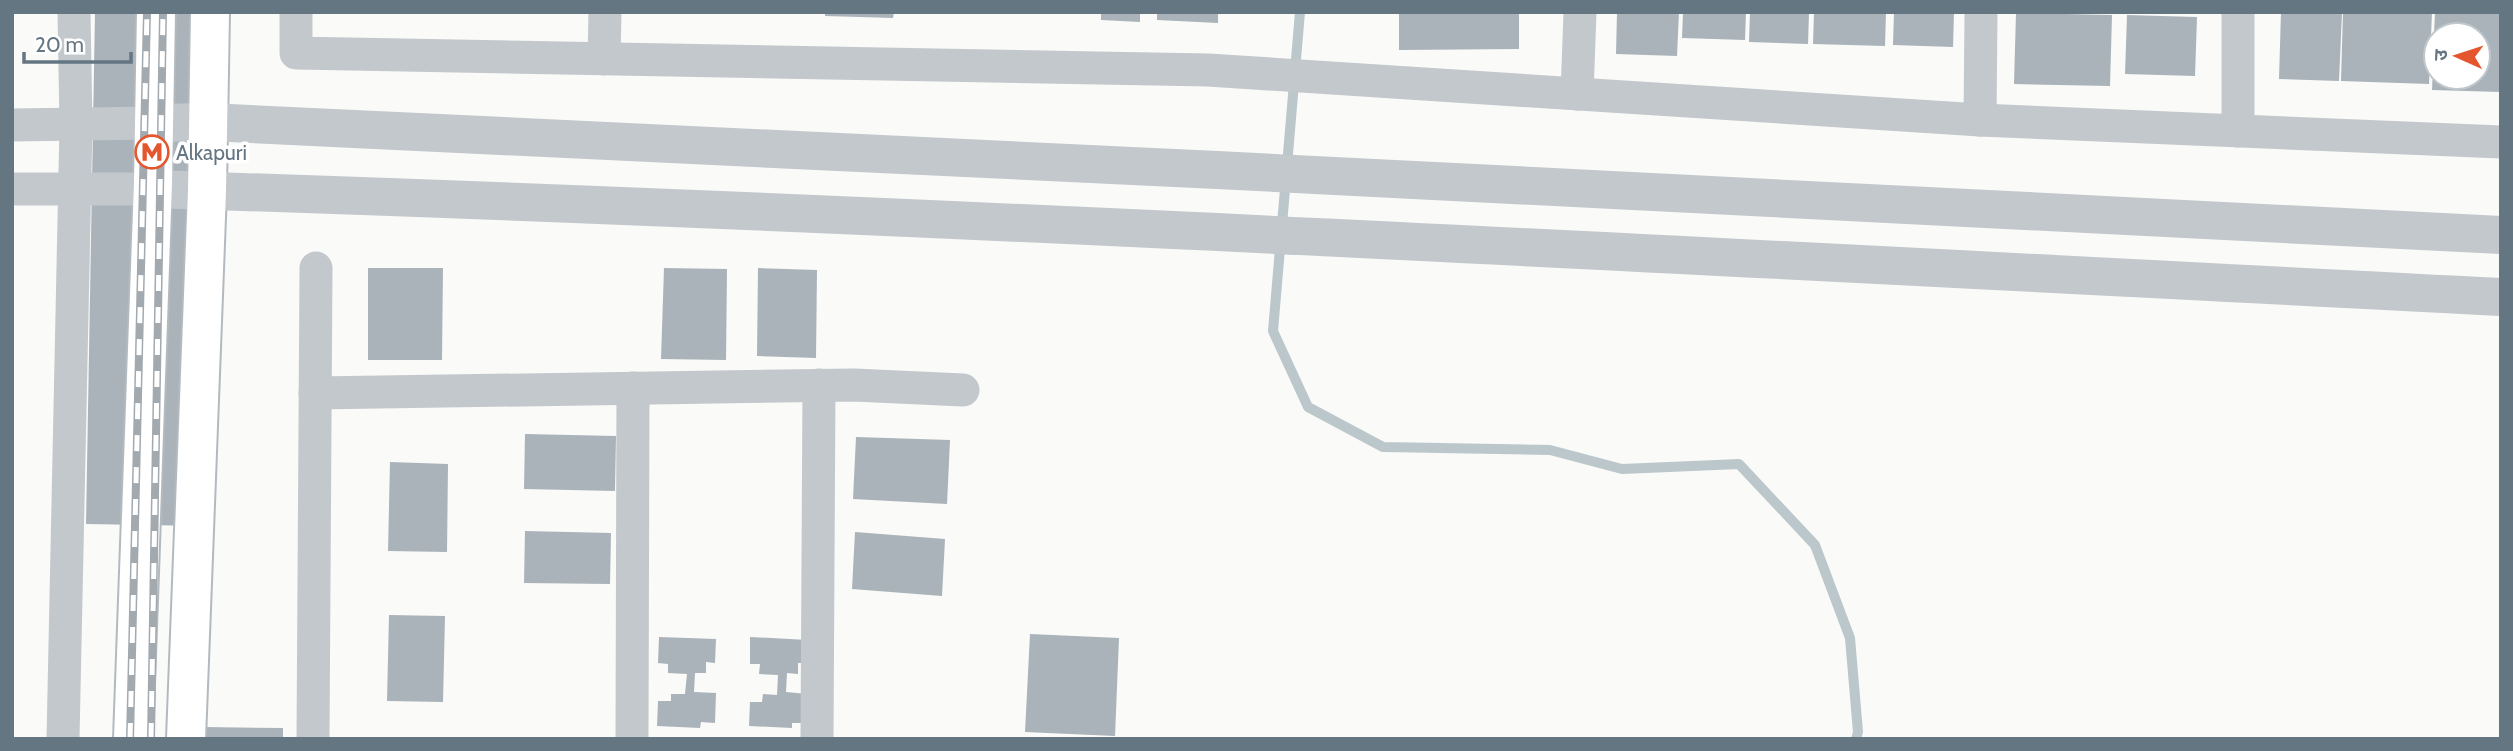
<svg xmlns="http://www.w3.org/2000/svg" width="2513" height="751" font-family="Cabin,'Noto Sans Devanagari',sans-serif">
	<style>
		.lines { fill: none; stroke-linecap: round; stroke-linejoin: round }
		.stream { stroke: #bbc7cb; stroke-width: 10 }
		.building { fill: #aab3b9 }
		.secondary-casing { stroke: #b3babf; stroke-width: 42 }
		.minor { stroke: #c3c8cc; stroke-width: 33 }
		.tertiary { stroke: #c3c8cc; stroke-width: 38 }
		.secondary { stroke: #fff; stroke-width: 38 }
		.rail-casing { stroke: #a2aab0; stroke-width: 8 }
		.rail { stroke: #fff; stroke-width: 5; stroke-dasharray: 16; stroke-linecap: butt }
		.labels { text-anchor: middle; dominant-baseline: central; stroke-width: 7; stroke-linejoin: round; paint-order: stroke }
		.poi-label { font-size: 21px; fill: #657683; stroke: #fff; text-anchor: start }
	</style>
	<rect width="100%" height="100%" fill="#fafaf8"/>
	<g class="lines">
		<path class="stream" d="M1300 12 1273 331 1308 407 1383 447 1550 450 1622 469 1739 464 1815 545 1850 638 1858 732 1856 739"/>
	</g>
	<g class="building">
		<path d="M95 12H211L203 526 86 524Z"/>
		<path d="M825 12H894L893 18 825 16Z"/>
		<path d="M1101 12H1140V22L1101 20Z"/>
		<path d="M1157 12H1218V23L1157 20Z"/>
		<path d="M1399 12H1519V49L1399 50Z"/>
		<path d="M1617 12H1679L1677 56 1616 54Z"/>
		<path d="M1683 12H1746L1745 40 1682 38Z"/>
		<path d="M1750 12H1809L1808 44 1749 42Z"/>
		<path d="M1814 12H1886L1885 46 1813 44Z"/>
		<path d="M1894 12H1954L1953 47 1893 45Z"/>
		<path d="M2281 12H2342L2339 81 2279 79Z"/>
		<path d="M2343 12H2432L2429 84 2341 81Z"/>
		<path d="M2435 12H2501V92L2432 90 2434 43H2436V77H2478V35H2434Z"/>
		<path d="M2016 13 2112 15 2110 86 2014 84Z"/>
		<path d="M2127 15 2197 17 2195 76 2125 74Z"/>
		<path d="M368 268H443L442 360H368Z"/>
		<path d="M664 268 727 269 726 360 661 359Z"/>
		<path d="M758 268 817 270 816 358 757 356Z"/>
		<path d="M525 434 616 436 615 491 524 489Z"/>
		<path d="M856 437 950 440 947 504 853 499Z"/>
		<path d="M390 462 448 464 447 552 388 551Z"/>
		<path d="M525 531 611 533 610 584 524 583Z"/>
		<path d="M855 532 945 539 942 596 852 589Z"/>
		<path d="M389 615 445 616 443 702 387 701Z"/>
		<path d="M1030 634 1119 638 1115 736 1025 732Z"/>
		<path d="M659 637 716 639 715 663 706 662V673H695L694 692 716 693 715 723 701 722 700 728 657 726 658 701H671V694H685L687 674 668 673V664L658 663Z"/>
		<path d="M750 637 808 640 807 663H798V674L787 673 786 692 807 694V723H792V728L749 726 750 702H762L763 694 777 695 778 675 759 674 760 664H750Z"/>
		<path d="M203 727 283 728V739H202Z"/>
	</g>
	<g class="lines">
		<defs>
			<g id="secondary">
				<path d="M133 739 153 183 156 12"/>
				<path d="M186 739 207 191 210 12"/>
			</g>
		</defs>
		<use href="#secondary" class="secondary-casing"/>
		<g class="minor">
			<path d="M296 12V53L1208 70 1980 120 2501 142"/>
			<path d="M2238 12V131"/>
			<path d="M604 59 605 12"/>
			<path d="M1577 94 1580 12"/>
			<path d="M1980 120 1981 12"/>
			<path d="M12 125 154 123"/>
			<path d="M12 189H153"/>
			<path d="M315 393 854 385 963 390"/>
			<path d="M63 739 76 125 74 12"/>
			<path d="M313 739 316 268"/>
			<path d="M632 739 633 388"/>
			<path d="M817 739 819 385"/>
		</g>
		<g class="tertiary">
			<path d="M154 123 208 122 1217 170 2501 235"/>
			<path d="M153 189C936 214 1718 257 2501 297"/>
		</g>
		<use href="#secondary" class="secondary"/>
		<defs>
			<g id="rail">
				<path d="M130 739 147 12"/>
				<path d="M151 739 163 12"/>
			</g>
		</defs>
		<use href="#rail" class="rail-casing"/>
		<use href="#rail" class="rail"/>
	</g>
	<defs>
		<symbol id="metro-ring" viewBox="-11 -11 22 22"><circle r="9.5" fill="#fff" stroke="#e4572e" stroke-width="1.5"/><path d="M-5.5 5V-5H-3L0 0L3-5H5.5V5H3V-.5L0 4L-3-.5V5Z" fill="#e4572e"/></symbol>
	</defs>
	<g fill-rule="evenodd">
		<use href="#metro-ring" x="133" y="133" width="38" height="38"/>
	</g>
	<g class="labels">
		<g class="poi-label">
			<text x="176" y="152">Alkapuri</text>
		</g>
	</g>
	<rect width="2513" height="751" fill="none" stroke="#657683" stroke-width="28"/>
	<g transform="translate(2457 56) rotate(273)"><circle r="33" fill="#ffffff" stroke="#c1c8cd" stroke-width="2"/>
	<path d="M0-5L12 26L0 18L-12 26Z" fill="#e4572e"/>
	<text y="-10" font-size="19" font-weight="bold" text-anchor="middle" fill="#657683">उ</text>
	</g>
	<path d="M24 52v10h107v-10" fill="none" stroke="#657683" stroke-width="3.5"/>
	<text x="35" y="52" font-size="21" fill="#657683" stroke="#ffffff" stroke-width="5" paint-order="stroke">20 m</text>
</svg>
